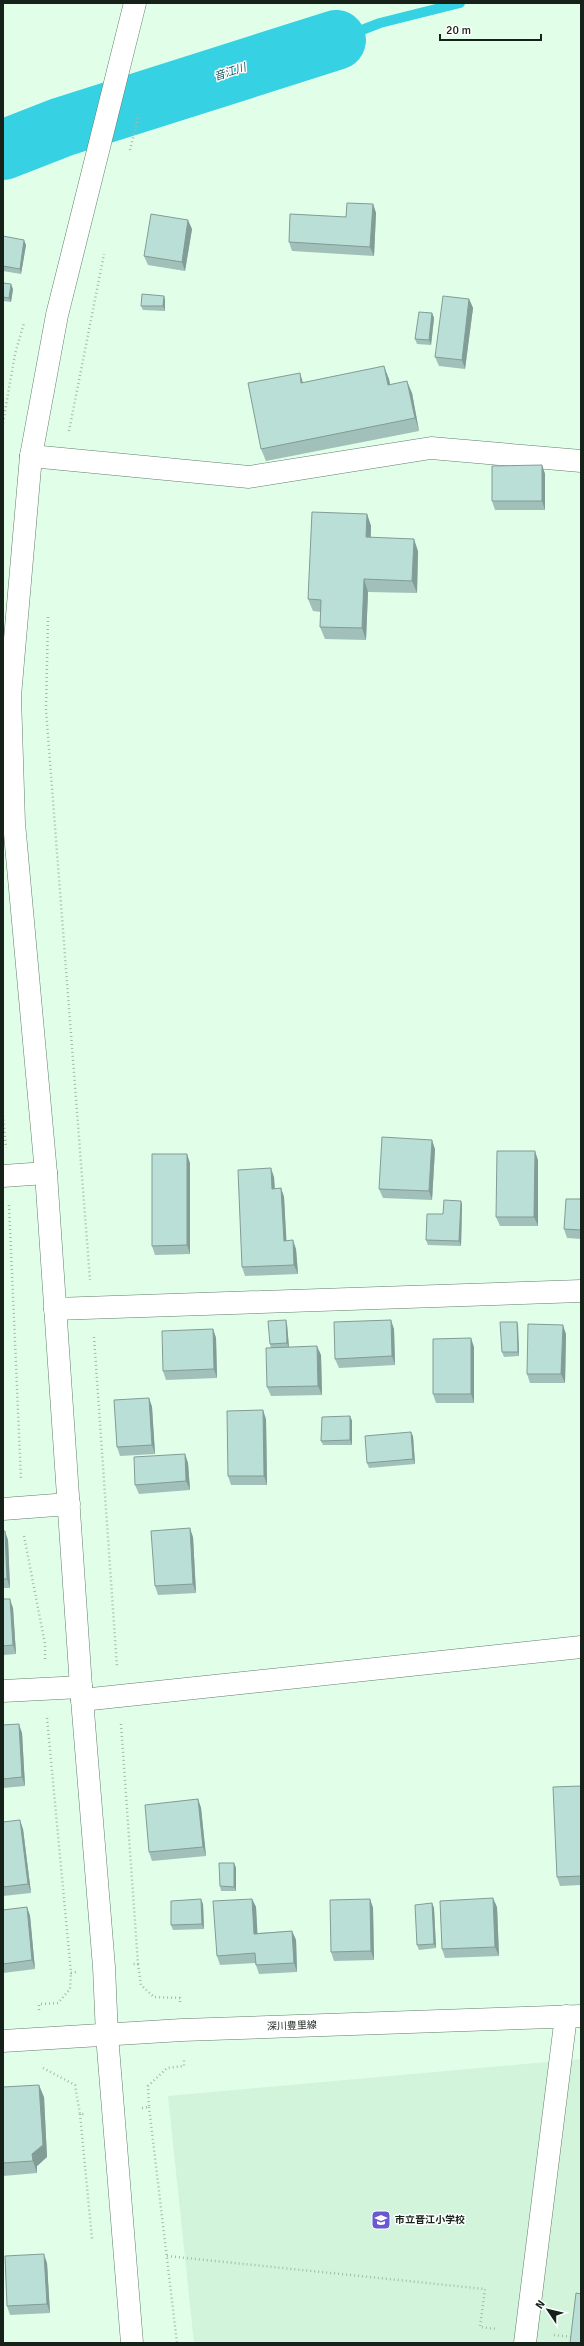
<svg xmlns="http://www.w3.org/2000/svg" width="584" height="2346" font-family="Signika,'Noto Sans JP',sans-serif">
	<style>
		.built { fill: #d1f4db }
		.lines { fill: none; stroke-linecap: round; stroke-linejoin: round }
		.stream { stroke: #36d2e4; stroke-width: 10 }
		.river { stroke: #36d2e4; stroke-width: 60 }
		.minor-casing { stroke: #647d6b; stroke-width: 23 }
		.major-casing { stroke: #647d6b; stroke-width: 23 }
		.path { stroke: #a4bbaa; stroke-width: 2.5; stroke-dasharray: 1 3; stroke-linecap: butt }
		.minor { stroke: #fff; stroke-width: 22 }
		.major { stroke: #fff; stroke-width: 22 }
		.wall { fill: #a0c0b9 }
		.shaded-wall { fill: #829c96 }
		.building { fill: #badfd7; stroke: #829c96 }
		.labels { text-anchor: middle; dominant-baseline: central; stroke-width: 3; stroke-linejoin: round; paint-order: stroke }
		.street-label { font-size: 10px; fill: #162119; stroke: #fff }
		.poi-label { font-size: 10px; font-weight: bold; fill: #162119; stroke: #fff; text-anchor: start }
		.water-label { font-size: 11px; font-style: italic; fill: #17555d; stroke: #fff }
	</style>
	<rect width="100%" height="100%" fill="#e1fee9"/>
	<path class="built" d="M581 2059V2343H194L168 2096Z"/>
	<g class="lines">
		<path class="stream" d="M336 40 380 23 460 3"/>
		<path class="river" d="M3 150 62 127 336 40"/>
		<defs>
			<g id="minor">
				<path d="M31 456 249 477 431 448 581 461"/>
				<path d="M3 1176 46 1173"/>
				<path d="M55 1309 581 1291"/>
				<path d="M3 1509 69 1504"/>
				<path d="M3 1691 81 1687"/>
				<path d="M82 1700 581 1647"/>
				<path d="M132 2343 107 2035 104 1967 81 1687 46 1173 14 823 10 696 31 456 57 315 135 3"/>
				<path d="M525 2343 566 2016"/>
			</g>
			<path id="major" d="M3 2041 182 2030 581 2016"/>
		</defs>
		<use href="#minor" class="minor-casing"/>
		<use href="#major" class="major-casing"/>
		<g class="path">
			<path d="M130 150 138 118"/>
			<path d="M3 423 15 354 24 323"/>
			<path d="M69 431 104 254"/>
			<path d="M48 617 46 710 90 1280"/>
			<path d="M3 1116 6 1148"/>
			<path d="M9 1205 21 1479"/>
			<path d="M94 1337 117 1667"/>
			<path d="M24 1536 45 1644V1661"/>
			<path d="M47 1718 71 1973 76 1972"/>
			<path d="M121 1724 138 1964H132"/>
			<path d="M138 1964 141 1985 154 1997 180 1998V2002"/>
			<path d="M39 2010V2004L58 2003 70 1989 71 1973"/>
			<path d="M43 2068 75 2085 80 2114H85"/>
			<path d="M149 2107 177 2343"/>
			<path d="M142 2108 149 2107 148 2086 167 2068 184 2066V2058"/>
			<path d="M80 2114 92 2239"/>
			<path d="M167 2256 485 2289 480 2327 497 2329"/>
			<path d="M554 2335 573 2337"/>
		</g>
		<use href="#minor" class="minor"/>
		<use href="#major" class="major"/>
	</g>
	<g class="wall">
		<path d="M373 204 376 213 374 256 292 251 289 242Z"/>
		<path d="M192 229 185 271 148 265 144 256Z"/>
		<path d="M3 236 26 245 21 274 3 271Z"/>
		<path d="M3 283 13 289 11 302 3 301Z"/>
		<path d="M164 296 165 300V311L143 310 141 306Z"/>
		<path d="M469 299 473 308 465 369 439 366 435 357Z"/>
		<path d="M432 313 434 318 431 345 417 344 415 339Z"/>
		<path d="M389 379 390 384 412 393 419 431 266 461 261 449 303 383Z"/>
		<path d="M542 465 545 474V510H495L492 501Z"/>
		<path d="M367 514 371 526V537L418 551 417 593 368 592 366 640 325 639 320 627 321 612 313 611 308 599Z"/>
		<path d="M435 1149 432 1200 383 1198 379 1189Z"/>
		<path d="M538 1160V1226H500L496 1217Z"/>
		<path d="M190 1163V1254L155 1255 152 1246Z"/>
		<path d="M274 1177 275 1189 281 1188 284 1197 286 1241 296 1249 298 1274 245 1276 242 1267Z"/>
		<path d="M581 1199V1239L567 1238 564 1229Z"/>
		<path d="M461 1201 462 1205 461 1246 428 1245 426 1240 443 1214Z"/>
		<path d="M517 1322 518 1326 519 1356 504 1357 502 1352Z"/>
		<path d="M287 1324 289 1347 321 1355 322 1395 271 1396 267 1387 271 1348 270 1344Z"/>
		<path d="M213 1329 216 1338 217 1378 166 1380 163 1371Z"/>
		<path d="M394 1329 395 1365 339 1368 335 1359Z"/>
		<path d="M566 1334 565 1383H530L527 1374Z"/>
		<path d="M474 1347V1403H436L433 1394Z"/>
		<path d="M149 1398 152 1407 155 1454 120 1456 117 1447Z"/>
		<path d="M350 1416 352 1421V1445H323L321 1441Z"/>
		<path d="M266 1419 267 1485H231L228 1476Z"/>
		<path d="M413 1436 415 1464 369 1468 367 1463Z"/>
		<path d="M185 1454 188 1463 190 1490 139 1494 135 1485Z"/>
		<path d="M3 1531 8 1540 10 1588H3Z"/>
		<path d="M193 1537 196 1593 158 1595 155 1586Z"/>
		<path d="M3 1599 13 1608 16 1654 3 1655Z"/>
		<path d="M3 1725 22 1733 25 1786 3 1788Z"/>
		<path d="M581 1786V1885L560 1886 557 1877Z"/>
		<path d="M198 1799 201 1808 206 1856 152 1861 149 1852Z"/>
		<path d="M3 1822 23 1829 31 1893 3 1896Z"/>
		<path d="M234 1863 236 1868V1891H221L220 1886Z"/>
		<path d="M252 1899 256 1907 257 1933 292 1931 296 1940 297 1972 259 1974 256 1965 255 1963 220 1965 217 1956Z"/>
		<path d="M370 1899 373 1908 374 1960 334 1961 331 1952Z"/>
		<path d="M432 1903 434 1908 436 1948 419 1950 417 1945Z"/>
		<path d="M203 1904 204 1929 173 1930 171 1925Z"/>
		<path d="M27 1907 30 1916 35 1969 3 1973V1910Z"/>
		<path d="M497 1907 499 1956 445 1958 442 1949Z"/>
		<path d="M3 2087 44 2097 47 2157 37 2166V2173L3 2176Z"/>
		<path d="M47 2263 50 2313 10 2315 7 2306Z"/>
	</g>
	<g class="shaded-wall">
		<path d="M373 204 376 213 374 256 370 247Z"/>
		<path d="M188 220 192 229 185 271 182 262Z"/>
		<path d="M24 240 26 245 21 274 20 269Z"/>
		<path d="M11 284 13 289 11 302 9 298Z"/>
		<path d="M164 296 165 300V311L163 306Z"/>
		<path d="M469 299 473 308 465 369 462 360Z"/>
		<path d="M432 313 434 318 431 345 429 340Z"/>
		<path d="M384 366 389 379 392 397 388 385Z"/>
		<path d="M300 373 304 386 301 383Z"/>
		<path d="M407 381 412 393 419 431 415 418Z"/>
		<path d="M542 465 545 474V510L542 501Z"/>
		<path d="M367 514 371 526 370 549 366 537Z"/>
		<path d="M414 539 418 551 417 593 412 581Z"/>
		<path d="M364 579 368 592 366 640 362 628Z"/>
		<path d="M432 1140 435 1149 432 1200 429 1191Z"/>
		<path d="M535 1151 538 1160V1226L534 1217Z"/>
		<path d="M187 1154 190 1163V1254L187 1245Z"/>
		<path d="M271 1168 274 1177 275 1198 272 1189Z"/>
		<path d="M281 1188 284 1197 287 1250 284 1241Z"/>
		<path d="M461 1201 462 1205 461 1246 459 1241Z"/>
		<path d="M293 1240 296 1249 298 1274 294 1265Z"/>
		<path d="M286 1320 287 1324 289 1348 287 1343Z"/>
		<path d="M391 1320 394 1329 395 1365 392 1356Z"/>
		<path d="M517 1322 518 1326 519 1356 518 1352Z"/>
		<path d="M563 1325 566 1334 565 1383 561 1374Z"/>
		<path d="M213 1329 216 1338 217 1378 214 1369Z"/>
		<path d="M471 1338 474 1347V1403L471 1394Z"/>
		<path d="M317 1346 321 1355 322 1395 318 1386Z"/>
		<path d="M149 1398 152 1407 155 1454 152 1445Z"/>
		<path d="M263 1410 266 1419 267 1485 264 1476Z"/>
		<path d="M350 1416 352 1421V1445L350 1440Z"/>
		<path d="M411 1432 413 1436 415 1464 413 1459Z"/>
		<path d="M185 1454 188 1463 190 1490 186 1481Z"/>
		<path d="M190 1528 193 1537 196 1593 193 1584Z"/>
		<path d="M5 1531 8 1540 10 1588 7 1579Z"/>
		<path d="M10 1599 13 1608 16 1654 13 1645Z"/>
		<path d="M19 1724 22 1733 25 1786 22 1777Z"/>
		<path d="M198 1799 201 1808 206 1856 203 1847Z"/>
		<path d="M20 1820 23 1829 31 1893 28 1884Z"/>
		<path d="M234 1863 236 1868V1891L234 1887Z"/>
		<path d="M493 1898 497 1907 499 1956 495 1947Z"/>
		<path d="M201 1899 203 1904 204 1929 202 1924Z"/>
		<path d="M252 1899 256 1907 258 1943 254 1934Z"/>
		<path d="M370 1899 373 1908 374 1960 371 1951Z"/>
		<path d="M432 1903 434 1908 436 1948 434 1944Z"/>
		<path d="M27 1907 30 1916 35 1969 32 1960Z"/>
		<path d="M292 1931 296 1940 297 1972 294 1963Z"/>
		<path d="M39 2085 44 2097 47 2157 37 2166V2173L33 2161 32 2154Z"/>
		<path d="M44 2254 47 2263 50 2313 47 2304Z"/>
	</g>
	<g class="building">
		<path d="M347 203 373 204 370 247 289 242 290 214 346 217Z"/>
		<path d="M151 214 188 220 182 262 144 256Z"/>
		<path d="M3 236 24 240 20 269 3 266Z"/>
		<path d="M3 283 11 284 9 298 3 297Z"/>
		<path d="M142 294 164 296 163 306H141Z"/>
		<path d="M443 296 469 299 462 360 435 357Z"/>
		<path d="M419 312 432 313 429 340 415 339Z"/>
		<path d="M384 366 388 385 407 381 415 418 261 449 248 383 300 373 301 383Z"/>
		<path d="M542 465V501H492V466Z"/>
		<path d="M312 512 367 514 366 537 414 539 412 581 364 579 362 628 320 627 321 600 308 599Z"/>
		<path d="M382 1137 432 1140 429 1191 379 1189Z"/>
		<path d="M497 1151H535L534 1217H496Z"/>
		<path d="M152 1154H187V1245L152 1246Z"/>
		<path d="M271 1168 272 1189 281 1188 284 1241 293 1240 294 1265 242 1267 238 1170Z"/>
		<path d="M566 1199H581V1230L564 1229Z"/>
		<path d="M444 1200 461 1201 459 1241 426 1240 427 1214H443Z"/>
		<path d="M286 1320 287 1343 270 1344 268 1321Z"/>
		<path d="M391 1320 392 1356 335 1359 334 1322Z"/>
		<path d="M500 1322H517L518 1352H502Z"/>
		<path d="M528 1324 563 1325 561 1374H527Z"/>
		<path d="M213 1329 214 1369 163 1371 162 1331Z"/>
		<path d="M471 1338V1394H433V1339Z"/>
		<path d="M317 1346 318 1386 267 1387 266 1348Z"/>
		<path d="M149 1398 152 1445 117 1447 114 1400Z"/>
		<path d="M263 1410 264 1476H228L227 1411Z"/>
		<path d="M350 1416V1440L321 1441 322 1417Z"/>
		<path d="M411 1432 413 1459 367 1463 365 1436Z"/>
		<path d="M185 1454 186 1481 135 1485 134 1457Z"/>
		<path d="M190 1528 193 1584 155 1586 151 1531Z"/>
		<path d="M3 1531H5L7 1579H3Z"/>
		<path d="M3 1599H10L13 1645 3 1646Z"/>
		<path d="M19 1724 22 1777 3 1779V1725Z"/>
		<path d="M581 1786V1876L557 1877 553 1787Z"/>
		<path d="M198 1799 203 1847 149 1852 145 1805Z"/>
		<path d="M20 1820 28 1884 3 1887V1822Z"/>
		<path d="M219 1863H234V1887L220 1886Z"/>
		<path d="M493 1898 495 1947 442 1949 440 1901Z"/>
		<path d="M201 1899 202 1924 171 1925V1901Z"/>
		<path d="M252 1899 254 1934 292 1931 294 1963 256 1965 255 1953 217 1956 213 1901Z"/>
		<path d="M370 1899 371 1951 331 1952 330 1900Z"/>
		<path d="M432 1903 434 1944 417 1945 415 1905Z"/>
		<path d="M27 1907 32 1960 3 1964V1910Z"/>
		<path d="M39 2085 43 2145 32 2154 33 2161 3 2163V2087Z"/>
		<path d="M44 2254 47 2304 7 2306 5 2256Z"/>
		<path d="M576 2293 581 2294V2343H570Z"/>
	</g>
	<defs>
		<symbol id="school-square" viewBox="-11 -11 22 22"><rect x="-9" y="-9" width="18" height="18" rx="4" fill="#6958d2" stroke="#fff"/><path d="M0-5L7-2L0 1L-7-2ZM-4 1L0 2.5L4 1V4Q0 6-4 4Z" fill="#fff"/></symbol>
	</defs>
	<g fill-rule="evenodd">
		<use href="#school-square" x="370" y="2209" width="22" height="22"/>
	</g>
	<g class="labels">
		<g class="street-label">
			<text transform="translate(292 2026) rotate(-2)">深川豊里線</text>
		</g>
		<g class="poi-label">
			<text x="395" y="2220">市立音江小学校</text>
		</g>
		<g class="water-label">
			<text transform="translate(230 72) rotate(-18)">音江川</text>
		</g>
	</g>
	<rect width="584" height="2346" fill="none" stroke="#162119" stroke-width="8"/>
	<g transform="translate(548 2310) rotate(305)" stroke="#ffffff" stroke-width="3" paint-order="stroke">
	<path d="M0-3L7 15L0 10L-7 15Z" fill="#162119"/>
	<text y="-6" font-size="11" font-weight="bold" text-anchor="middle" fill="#162119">N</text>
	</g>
	<path d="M440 34v6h101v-6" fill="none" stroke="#162119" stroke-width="2"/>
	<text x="446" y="34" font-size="12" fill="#162119" stroke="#ffffff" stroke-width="3" paint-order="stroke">20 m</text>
</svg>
